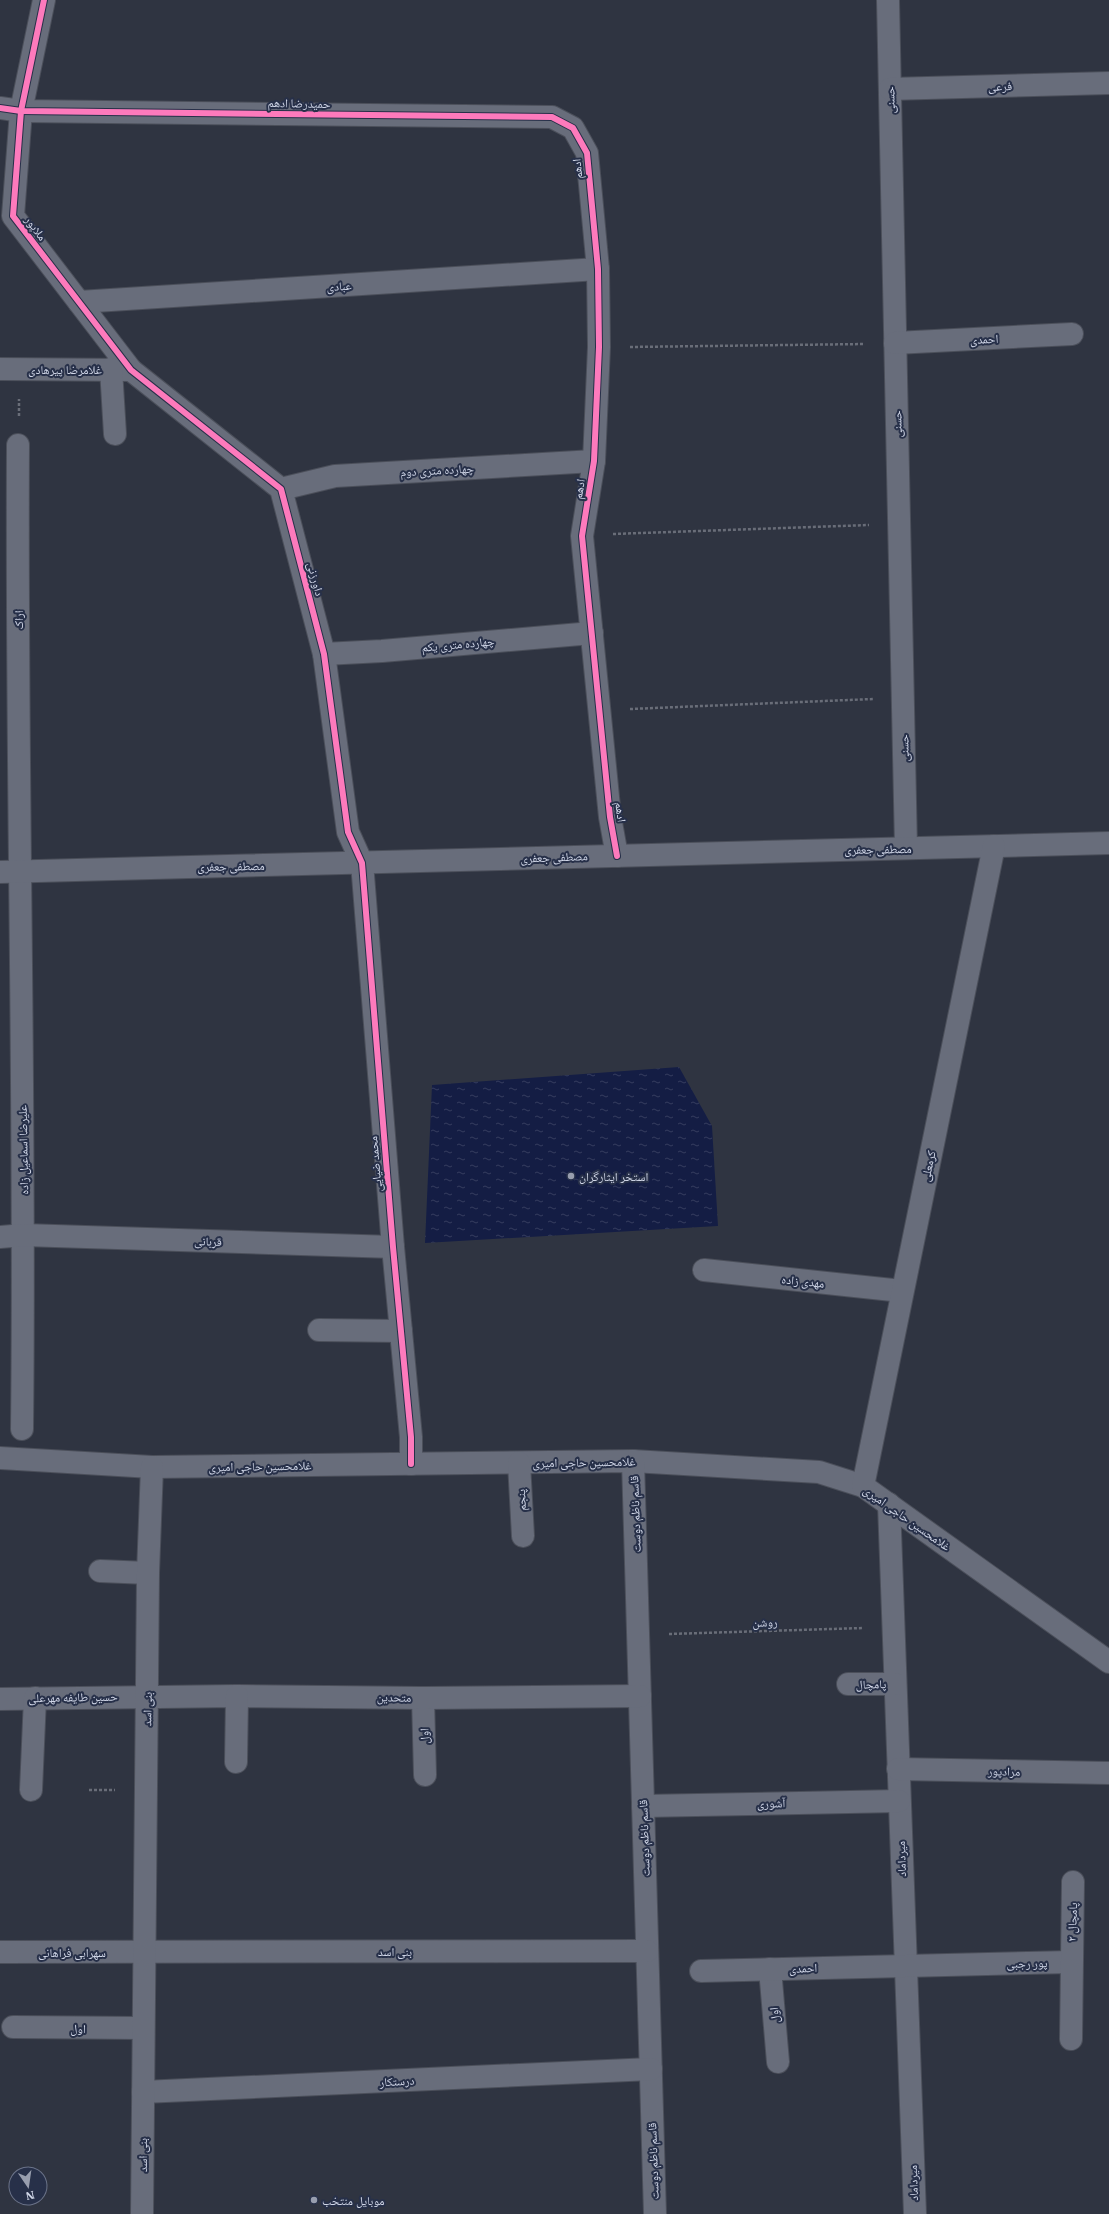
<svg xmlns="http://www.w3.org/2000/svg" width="1109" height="2214" font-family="'IBM Plex Serif','Noto Naskh Arabic',serif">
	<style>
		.water { fill: url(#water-ripples) }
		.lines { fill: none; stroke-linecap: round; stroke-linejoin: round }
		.minor-casing { stroke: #4b4f5a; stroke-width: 24 }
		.path { stroke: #696d78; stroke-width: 2.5; stroke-dasharray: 3 2; stroke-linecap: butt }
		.minor { stroke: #686d7b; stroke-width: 22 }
		.cycleway-casing { stroke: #273049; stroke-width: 8 }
		.cycleway { stroke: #fd7abc; stroke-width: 6 }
		.poi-dot { fill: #989eae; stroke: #273049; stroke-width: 1.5 }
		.labels { text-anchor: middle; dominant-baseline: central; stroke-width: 4; stroke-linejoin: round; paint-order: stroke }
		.street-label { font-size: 12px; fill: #d1d7e8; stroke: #273049 }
		.poi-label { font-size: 12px; fill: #d1d7e8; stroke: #273049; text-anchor: start }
	</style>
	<defs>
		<pattern id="water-ripples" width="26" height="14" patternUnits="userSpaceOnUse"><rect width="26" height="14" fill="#141d44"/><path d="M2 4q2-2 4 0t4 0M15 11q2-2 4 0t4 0" fill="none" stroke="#353d5f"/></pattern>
	</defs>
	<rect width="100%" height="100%" fill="#2f3441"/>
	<path class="water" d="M679 1067 712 1126 718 1226 425 1243 432 1085Z"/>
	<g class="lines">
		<defs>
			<g id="minor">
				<path d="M44 0 21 111 13 216 131 370 281 489 324 654 348 832 362 863 393 1247 411 1437V1464"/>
				<path d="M888 0 906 848"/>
				<path d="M890 89 1109 83"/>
				<path d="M0 108 21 111 552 117 573 128 587 153 598 269 599 347 594 461 582 536 610 817 617 856"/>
				<path d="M79 302 598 269"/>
				<path d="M895 343 1072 334"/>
				<path d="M0 369 131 370"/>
				<path d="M111 369 115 434"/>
				<path d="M18 445C16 773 26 1101 22 1429"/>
				<path d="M281 489 335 476 594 461"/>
				<path d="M324 654 382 651 592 633"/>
				<path d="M0 872 1109 843"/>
				<path d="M0 1237 24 1235 393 1247"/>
				<path d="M704 1270 902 1291"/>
				<path d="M319 1330 401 1331"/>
				<path d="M0 1458 152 1467 633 1461 819 1472 863 1486 1109 1662"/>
				<path d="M633 1461 655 2214"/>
				<path d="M519 1463 523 1536"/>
				<path d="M863 1486 994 846"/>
				<path d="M889 1504 915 2214"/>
				<path d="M100 1571 148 1573"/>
				<path d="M848 1684H895"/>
				<path d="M423 1698 425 1775"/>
				<path d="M0 1699 237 1696 423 1698 640 1696"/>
				<path d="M236 1762 237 1696"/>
				<path d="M898 1769 1109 1773"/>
				<path d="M31 1790 35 1698"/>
				<path d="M643 1806 899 1801"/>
				<path d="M0 1952 647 1951"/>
				<path d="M770 1969 778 2062"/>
				<path d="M701 1971 1071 1962"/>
				<path d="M13 2027 143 2028"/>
				<path d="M1071 2039 1073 1882"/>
				<path d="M143 2092 651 2069"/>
				<path d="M142 2214 148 1573 152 1467"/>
			</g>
		</defs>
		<use href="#minor" class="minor-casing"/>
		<g class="path">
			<path d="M630 347 865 344"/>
			<path d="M19 416V399"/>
			<path d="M613 534 869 525"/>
			<path d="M630 709 873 699"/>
			<path d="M669 1634 863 1628"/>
			<path d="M89 1790H115"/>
		</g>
		<use href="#minor" class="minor"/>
		<defs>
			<g id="cycleway">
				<path d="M44 0 21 111 13 216 131 370 281 489 324 654 348 832 362 863 393 1247 411 1437V1464"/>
				<path d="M0 108 21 111 552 117 573 128 587 153 598 269 599 347 594 461 582 536 610 817 617 856"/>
			</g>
		</defs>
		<use href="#cycleway" class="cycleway-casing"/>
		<use href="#cycleway" class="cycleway"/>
	</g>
	<g class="poi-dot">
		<circle cx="571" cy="1176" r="4"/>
		<circle cx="314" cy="2200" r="4"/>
	</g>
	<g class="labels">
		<g class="street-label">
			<text transform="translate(1000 86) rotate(-2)">فرعی</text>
			<text transform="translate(890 100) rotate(-91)">حسنی</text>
			<text transform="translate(299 103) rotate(1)">حمیدرضا ادهم</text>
			<text transform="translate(577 169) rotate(-96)">ادهم</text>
			<text transform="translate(36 228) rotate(53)">ملاپور</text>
			<text transform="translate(339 286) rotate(-4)">عبادی</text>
			<text transform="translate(984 339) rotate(-3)">احمدی</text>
			<text x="65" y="369">غلامرضا پیرهادی</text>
			<text transform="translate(897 424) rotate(-91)">حسنی</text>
			<text transform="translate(437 470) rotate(-3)">چهارده متری دوم</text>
			<text transform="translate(579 489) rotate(-81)">ادهم</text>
			<text transform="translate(316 579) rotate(75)">داورزنی</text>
			<text transform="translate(18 620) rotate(-90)">اراک</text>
			<text transform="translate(458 644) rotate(-5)">چهارده متری یکم</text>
			<text transform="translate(904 748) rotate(-91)">حسنی</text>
			<text transform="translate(621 812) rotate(83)">ادهم</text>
			<text transform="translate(878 849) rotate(-1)">مصطفی جعفری</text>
			<text transform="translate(554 857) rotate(-2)">مصطفی جعفری</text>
			<text transform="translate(231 866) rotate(-1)">مصطفی جعفری</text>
			<text transform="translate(23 1150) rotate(-91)">علیرضا اسماعیل زاده</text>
			<text transform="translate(375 1164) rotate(-95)">محمد ضیایی</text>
			<text transform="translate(928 1166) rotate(-78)">کرمعلی</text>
			<text transform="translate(208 1241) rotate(2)">قربانی</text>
			<text transform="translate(803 1281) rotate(6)">مهدی زاده</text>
			<text transform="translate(584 1462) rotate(-1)">غلامحسین حاجی امیری</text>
			<text transform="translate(260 1466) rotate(-1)">غلامحسین حاجی امیری</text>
			<text transform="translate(521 1500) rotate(-93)">پنجم</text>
			<text transform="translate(635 1514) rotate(-92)">قاسم ناظم دوست</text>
			<text transform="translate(907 1518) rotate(35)">غلامحسین حاجی امیری</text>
			<text transform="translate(765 1622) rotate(-2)">روشن</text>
			<text transform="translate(871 1684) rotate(-1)">پامچال</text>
			<text transform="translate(73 1697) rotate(-1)">حسین طایفه مهرعلی</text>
			<text transform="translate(394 1697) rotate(1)">متحدین</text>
			<text transform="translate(147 1709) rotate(-89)">بنی اسد</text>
			<text transform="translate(424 1736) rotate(-91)">اول</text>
			<text transform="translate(1004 1771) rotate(1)">مرادپور</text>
			<text transform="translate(771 1803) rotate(-1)">آشوری</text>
			<text transform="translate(644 1838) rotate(-92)">قاسم ناظم دوست</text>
			<text transform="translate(901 1859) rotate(-92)">میرداماد</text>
			<text transform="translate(1072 1922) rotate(-88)">پامچال ۲</text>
			<text x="395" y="1951">بنی اسد</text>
			<text x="72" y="1952">سهرابی فراهانی</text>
			<text transform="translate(1027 1963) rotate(-1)">پور رجبی</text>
			<text transform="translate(803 1968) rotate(-2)">احمدی</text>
			<text transform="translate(774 2015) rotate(-95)">اول</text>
			<text x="78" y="2028">اول</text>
			<text transform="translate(397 2081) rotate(-3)">درستکار</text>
			<text transform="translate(142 2155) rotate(-90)">بنی اسد</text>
			<text transform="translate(653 2161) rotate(-92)">قاسم ناظم دوست</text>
			<text transform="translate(913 2183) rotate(-92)">میرداماد</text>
		</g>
		<g class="poi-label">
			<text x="579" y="1176">استخر ایثارگران</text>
			<text x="322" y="2200">موبایل منتخب</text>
		</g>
	</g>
	<g transform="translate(28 2186) rotate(167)"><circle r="19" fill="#273049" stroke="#6b7389"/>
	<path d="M0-3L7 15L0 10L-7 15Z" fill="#989eae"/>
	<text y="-6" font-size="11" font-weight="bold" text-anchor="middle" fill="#d1d7e8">N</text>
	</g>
</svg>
